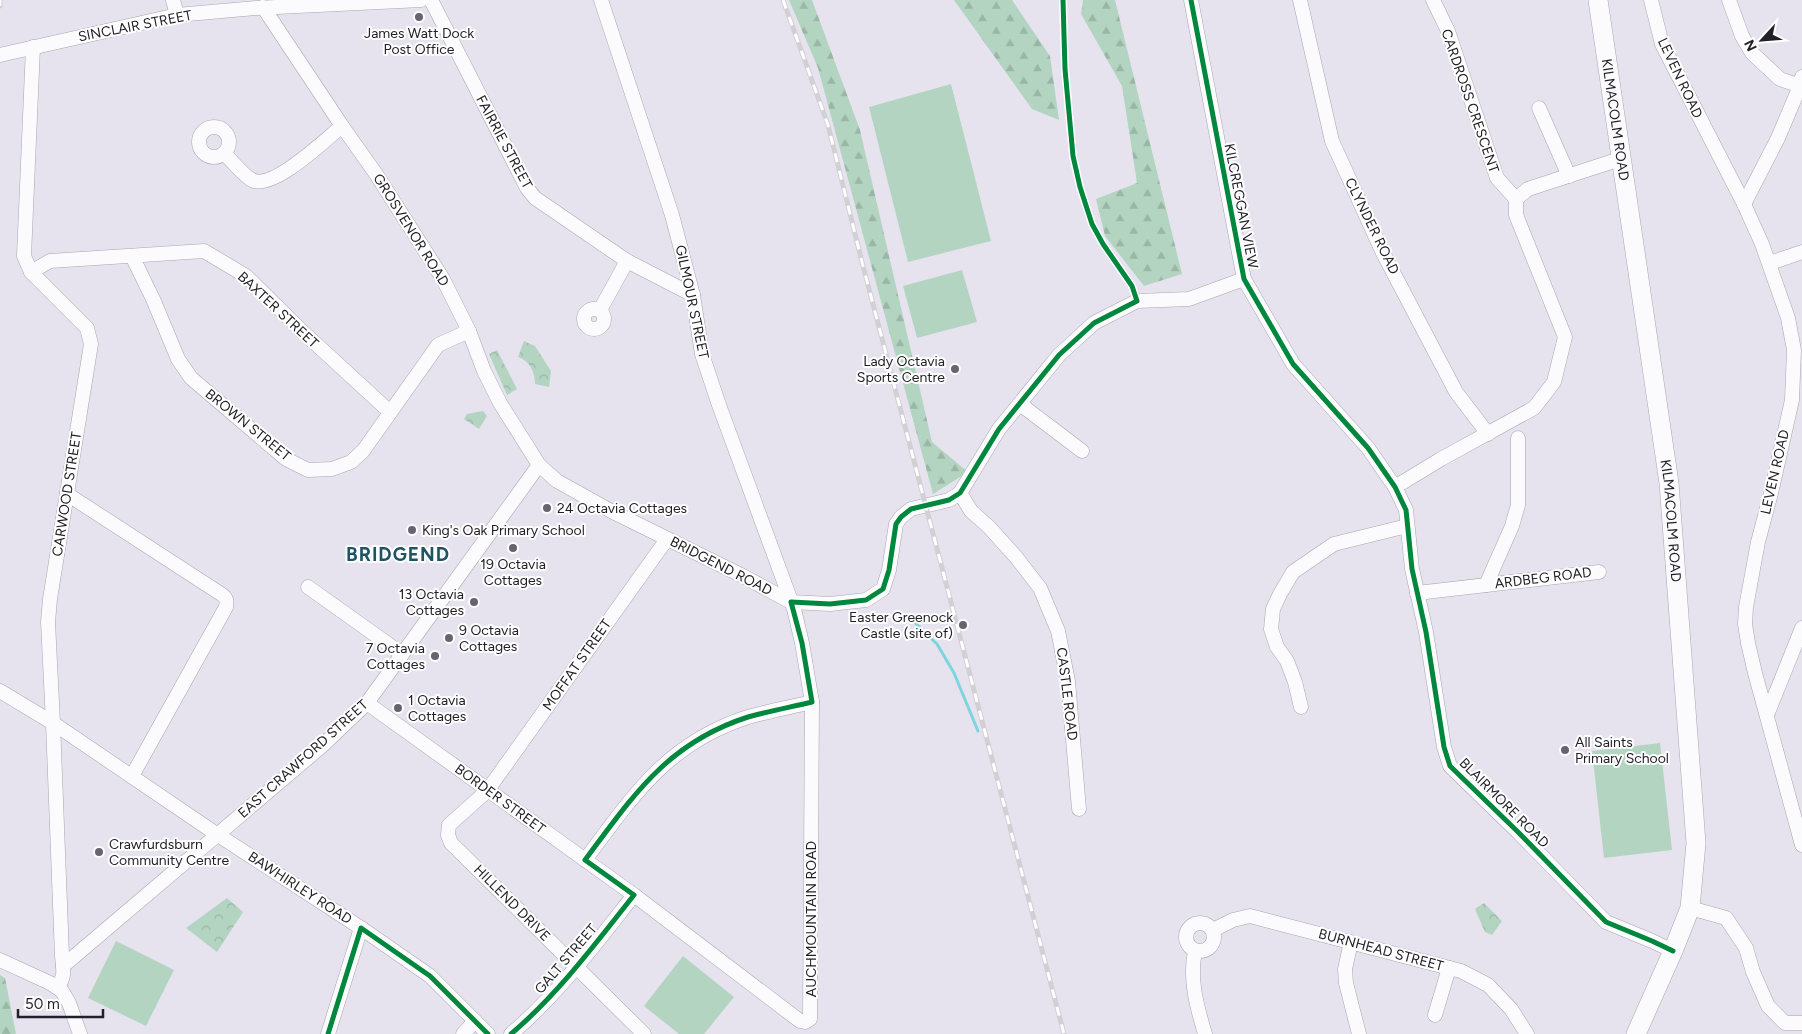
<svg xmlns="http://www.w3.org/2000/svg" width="1802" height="1034" font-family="Figtree,sans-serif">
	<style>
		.forest { fill: url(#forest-firs) }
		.park { fill: url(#park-crowns) }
		.pitch { fill: #b3d4c1 }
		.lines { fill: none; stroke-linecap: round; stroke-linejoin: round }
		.stream { stroke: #7ed5df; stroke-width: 3 }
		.street-casing { stroke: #a8a6af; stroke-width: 15 }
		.secondary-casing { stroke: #a8a6af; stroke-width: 20 }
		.street { stroke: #fbfbfd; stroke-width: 14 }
		.secondary { stroke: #fbfbfd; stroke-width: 19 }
		.rail-casing { stroke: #d1d0d4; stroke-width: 5 }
		.rail { stroke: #fff; stroke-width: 3; stroke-dasharray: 9; stroke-linecap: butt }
		.cycleway-casing { stroke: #fff; stroke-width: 8 }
		.cycleway { stroke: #00873e; stroke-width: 5 }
		.poi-dot { fill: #66646e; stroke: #fff; stroke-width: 2 }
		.labels { text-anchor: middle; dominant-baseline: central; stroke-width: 4; stroke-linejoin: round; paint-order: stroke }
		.street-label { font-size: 14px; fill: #212028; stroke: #fff }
		.poi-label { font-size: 14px; fill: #212028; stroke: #fff; text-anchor: start }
		.district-label { font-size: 19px; font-weight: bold; letter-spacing: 1px; fill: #205463; stroke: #fff }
	</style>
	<defs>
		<pattern id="forest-firs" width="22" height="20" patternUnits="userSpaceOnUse" patternTransform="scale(1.25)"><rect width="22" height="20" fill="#b3d4c1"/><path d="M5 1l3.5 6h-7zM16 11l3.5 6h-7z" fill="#9ab6a6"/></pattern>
		<pattern id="park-crowns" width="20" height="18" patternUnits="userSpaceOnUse" patternTransform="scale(1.25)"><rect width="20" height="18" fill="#b3d4c1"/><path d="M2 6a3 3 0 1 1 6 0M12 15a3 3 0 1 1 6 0" fill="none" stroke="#9ab6a6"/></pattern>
	</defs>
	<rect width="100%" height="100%" fill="#e6e3ef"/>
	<g class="forest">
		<path d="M789 0H812L860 130 932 442 968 472 933 494 818 68Z"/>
		<path d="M954 0H1012L1050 56 1059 120 1032 109Z"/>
		<path d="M1083 0H1115L1182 274 1144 286 1105 236 1096 199 1137 183 1122 86 1081 14Z"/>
		<path d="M0 975 5 978 16 1034H0Z"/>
	</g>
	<g class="park">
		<path d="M524 341 535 346 551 371 549 387 535 384C535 372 530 361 518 357Z"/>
		<path d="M497 350 517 389 507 395 489 354Z"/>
		<path d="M483 411 487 416 479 429 464 419 467 414Z"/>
		<path d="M227 898 243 912 217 952 186 928Z"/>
		<path d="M1484 903 1502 921 1492 935 1485 932 1475 909Z"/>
	</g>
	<g class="pitch">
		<path d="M951 84 991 241 908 262 869 107Z"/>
		<path d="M962 270 977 322 917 338 903 286Z"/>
		<path d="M1660 743 1672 850 1604 858 1592 751Z"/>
		<path d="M116 941 174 970 146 1026 88 998Z"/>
		<path d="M683 956 734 997 704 1034H679L644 1006Z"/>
	</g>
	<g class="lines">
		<path class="stream" d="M908 616 937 644 954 673 978 731"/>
		<defs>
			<g id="street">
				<path d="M173 0 177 15"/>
				<path d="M431 0 527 188 535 198 627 261 693 295"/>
				<path d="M1191 0 1244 279 1293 364 1368 448 1395 487 1406 510 1412 569 1426 632 1444 747 1450 766 1518 832 1606 922 1652 941 1673 951"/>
				<path d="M1300 0 1332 141 1383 253 1456 392 1488 434"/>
				<path d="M1651 0 1662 44 1744 204 1762 244 1788 318 1794 350 1792 400 1771 493 1758 542 1746 607 1745 624 1748 643 1755 673 1802 845"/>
				<path d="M1729 0 1742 36 1752 53 1780 79 1800 86"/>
				<path d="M263 7 342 126 376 174 443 279 469 331 484 371 500 403 539 465 557 481 611 511 743 576 791 602 830 604 866 600 883 589 889 570 896 524 901 517 911 509 949 500 960 493 999 429 1059 355 1094 323 1137 301 1189 299 1244 279"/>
				<path d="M33 47 24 256 31 272 87 328 91 344 50 599 48 622 53 723 62 956C63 969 66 977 57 987"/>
				<path d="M0 55 177 15 256 8 421 0"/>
				<path d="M1539 108 1569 176"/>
				<circle cx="214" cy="142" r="15"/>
				<path d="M224 153C230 159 245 177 252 180 273 191 326 139 342 126"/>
				<path d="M1516 199 1528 189 1620 159"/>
				<path d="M1744 204 1778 138 1800 86 1802 77"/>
				<path d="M132 256 153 299 178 359 191 378 286 459 308 470 332 469 351 462 363 451 438 345 469 331"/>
				<path d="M1770 263 1802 252"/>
				<path d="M31 272 50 261 204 251 246 276 304 333 390 412"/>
				<circle cx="594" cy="319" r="10"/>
				<path d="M600 310 627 261"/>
				<path d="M1020 404 1082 451"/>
				<path d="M1395 487 1441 459 1534 408 1554 382 1565 337 1516 215V199L1497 178 1448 31 1433 0"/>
				<path d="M960 493 971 511 989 527 1016 557 1040 588 1058 631 1068 681 1079 809"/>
				<path d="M67 494 221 594C227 598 227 601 226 607L132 776"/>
				<path d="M1486 585 1512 526 1518 505V438"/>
				<path d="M308 587 402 654"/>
				<path d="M1417 593 1599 572"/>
				<path d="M0 691 53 723 212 831 361 928 430 976 488 1034"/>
				<path d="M367 703 634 895 800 1021 805 1022 810 1019 812 702 802 643 794 609 719 405 702 354 693 295 672 215 601 0"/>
				<path d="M1301 707 1295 682 1287 661 1277 647 1271 629 1273 609 1280 594 1293 572 1334 544 1407 526"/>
				<path d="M1767 715 1802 628"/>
				<path d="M585 860C633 796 667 743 748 717 769 711 791 707 812 702"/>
				<path d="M1690 908 1726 918 1746 948 1753 972 1768 1006 1785 1023H1802"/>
				<circle cx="1200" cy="937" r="14"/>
				<path d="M1213 930 1233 920 1250 916 1461 971 1488 985 1511 1009 1527 1034"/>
				<path d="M1351 942 1345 969 1346 983 1359 1034"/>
				<path d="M1195 951C1189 979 1197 1007 1205 1034"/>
				<path d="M0 960 50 983 62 991 69 1003 80 1034"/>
				<path d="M63 966 323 745 367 703 539 465"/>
				<path d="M1435 1015 1449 968"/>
				<path d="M328 1034 361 928"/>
				<path d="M463 1034 475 1021"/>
				<path d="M511 1034C558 994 596 943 634 895"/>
				<path d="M644 1034 451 843 448 835 449 825 487 791 667 539"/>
			</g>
			<g id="secondary">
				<path id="s1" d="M1598 0 1669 483 1696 843 1690 908 1673 951 1636 1034"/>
			</g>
		</defs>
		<use href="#street" class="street-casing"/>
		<use href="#secondary" class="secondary-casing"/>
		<use href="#street" class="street"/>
		<use href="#secondary" class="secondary"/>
		<defs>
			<g id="rail">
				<path d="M783 0 828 125 863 266 1064 1034"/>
				<path d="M0 6V0"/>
			</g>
		</defs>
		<use href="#rail" class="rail-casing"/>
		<use href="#rail" class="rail"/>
		<defs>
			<g id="cycleway">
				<path d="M1191 0 1244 279 1293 364 1368 448 1395 487 1406 510 1412 569 1426 632 1444 747 1450 766 1518 832 1606 922 1652 941 1673 951"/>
				<path d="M328 1034 361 928 430 976 488 1034"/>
				<path d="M511 1034C558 994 596 943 634 895L585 860C633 796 667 743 748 717 769 711 791 707 812 702L802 643 791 602 830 604 866 600 883 589 889 570 896 524 901 517 911 509 949 500 960 493 999 429 1059 355 1094 323 1137 301 1132 286 1103 244 1092 224 1080 187 1073 156 1065 69 1063 0"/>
			</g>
		</defs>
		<use href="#cycleway" class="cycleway-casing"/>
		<use href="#cycleway" class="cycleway"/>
	</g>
	<g class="poi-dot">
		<circle cx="419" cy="17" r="5"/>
		<circle cx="955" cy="369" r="5"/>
		<circle cx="547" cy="508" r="5"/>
		<circle cx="412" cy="530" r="5"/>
		<circle cx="513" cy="548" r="5"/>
		<circle cx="474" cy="602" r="5"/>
		<circle cx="963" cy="625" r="5"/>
		<circle cx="449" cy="638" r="5"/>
		<circle cx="435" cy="656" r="5"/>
		<circle cx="398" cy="708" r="5"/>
		<circle cx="1565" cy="750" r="5"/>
		<circle cx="99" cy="852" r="5"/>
	</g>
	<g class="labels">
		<g class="street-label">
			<text transform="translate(135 26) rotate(-11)">SINCLAIR STREET</text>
			<text transform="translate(1680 78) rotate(65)">LEVEN ROAD</text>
			<text transform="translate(1470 101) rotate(71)">CARDROSS CRESCENT</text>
			<text stroke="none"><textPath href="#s1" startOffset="121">KILMACOLM ROAD</textPath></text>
			<text transform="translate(504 142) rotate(62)">FAIRRIE STREET</text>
			<text transform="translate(1241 206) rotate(79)">KILCREGGAN VIEW</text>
			<text transform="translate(1372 226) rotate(64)">CLYNDER ROAD</text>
			<text transform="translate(411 230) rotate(58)">GROSVENOR ROAD</text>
			<text transform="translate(692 302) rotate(78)">GILMOUR STREET</text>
			<text transform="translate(278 310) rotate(43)">BAXTER STREET</text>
			<text transform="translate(248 425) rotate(39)">BROWN STREET</text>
			<text transform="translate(1775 472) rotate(-77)">LEVEN ROAD</text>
			<text transform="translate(67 494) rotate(-81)">CARWOOD STREET</text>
			<text stroke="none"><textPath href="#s1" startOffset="526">KILMACOLM ROAD</textPath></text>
			<text transform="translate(721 566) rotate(27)">BRIDGEND ROAD</text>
			<text transform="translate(1543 578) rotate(-7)">ARDBEG ROAD</text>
			<text transform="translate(577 665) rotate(-55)">MOFFAT STREET</text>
			<text transform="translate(1067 694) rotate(83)">CASTLE ROAD</text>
			<text transform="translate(303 759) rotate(-42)">EAST CRAWFORD STREET</text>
			<text transform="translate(500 799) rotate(36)">BORDER STREET</text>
			<text transform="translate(1504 803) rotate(45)">BLAIRMORE ROAD</text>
			<text transform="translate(300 888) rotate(33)">BAWHIRLEY ROAD</text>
			<text transform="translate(512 903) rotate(45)">HILLEND DRIVE</text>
			<text transform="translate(811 919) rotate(-90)">AUCHMOUNTAIN ROAD</text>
			<text transform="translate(1381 950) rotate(15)">BURNHEAD STREET</text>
			<text transform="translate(566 959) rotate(-49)">GALT STREET</text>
		</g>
		<g class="poi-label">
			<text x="419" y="33" text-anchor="middle">James Watt Dock<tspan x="419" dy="16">Post Office</tspan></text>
			<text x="945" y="361" text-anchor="end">Lady Octavia<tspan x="945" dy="16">Sports Centre</tspan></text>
			<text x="557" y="508">24 Octavia Cottages</text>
			<text x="422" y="530">King's Oak Primary School</text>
			<text x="513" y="564" text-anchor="middle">19 Octavia<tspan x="513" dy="16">Cottages</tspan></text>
			<text x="464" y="594" text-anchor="end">13 Octavia<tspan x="464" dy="16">Cottages</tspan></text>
			<text x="953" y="617" text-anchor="end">Easter Greenock<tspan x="953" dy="16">Castle (site of)</tspan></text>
			<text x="459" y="630">9 Octavia<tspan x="459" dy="16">Cottages</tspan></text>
			<text x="425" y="648" text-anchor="end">7 Octavia<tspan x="425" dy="16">Cottages</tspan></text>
			<text x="408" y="700">1 Octavia<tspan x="408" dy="16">Cottages</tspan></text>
			<text x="1575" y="742">All Saints<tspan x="1575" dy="16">Primary School</tspan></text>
			<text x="109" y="844">Crawfurdsburn<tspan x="109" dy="16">Community Centre</tspan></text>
		</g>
		<g class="district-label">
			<text x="398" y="554">BRIDGEND</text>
		</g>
	</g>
	<g transform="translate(1762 40) rotate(244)" stroke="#ffffff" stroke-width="4" paint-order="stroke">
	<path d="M0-4L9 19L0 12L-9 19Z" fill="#212028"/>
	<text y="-8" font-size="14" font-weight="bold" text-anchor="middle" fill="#212028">N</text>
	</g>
	<path d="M18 1009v8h85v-8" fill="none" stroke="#212028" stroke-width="2.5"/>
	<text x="25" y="1009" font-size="15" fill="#212028" stroke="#ffffff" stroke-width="4" paint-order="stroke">50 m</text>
</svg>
